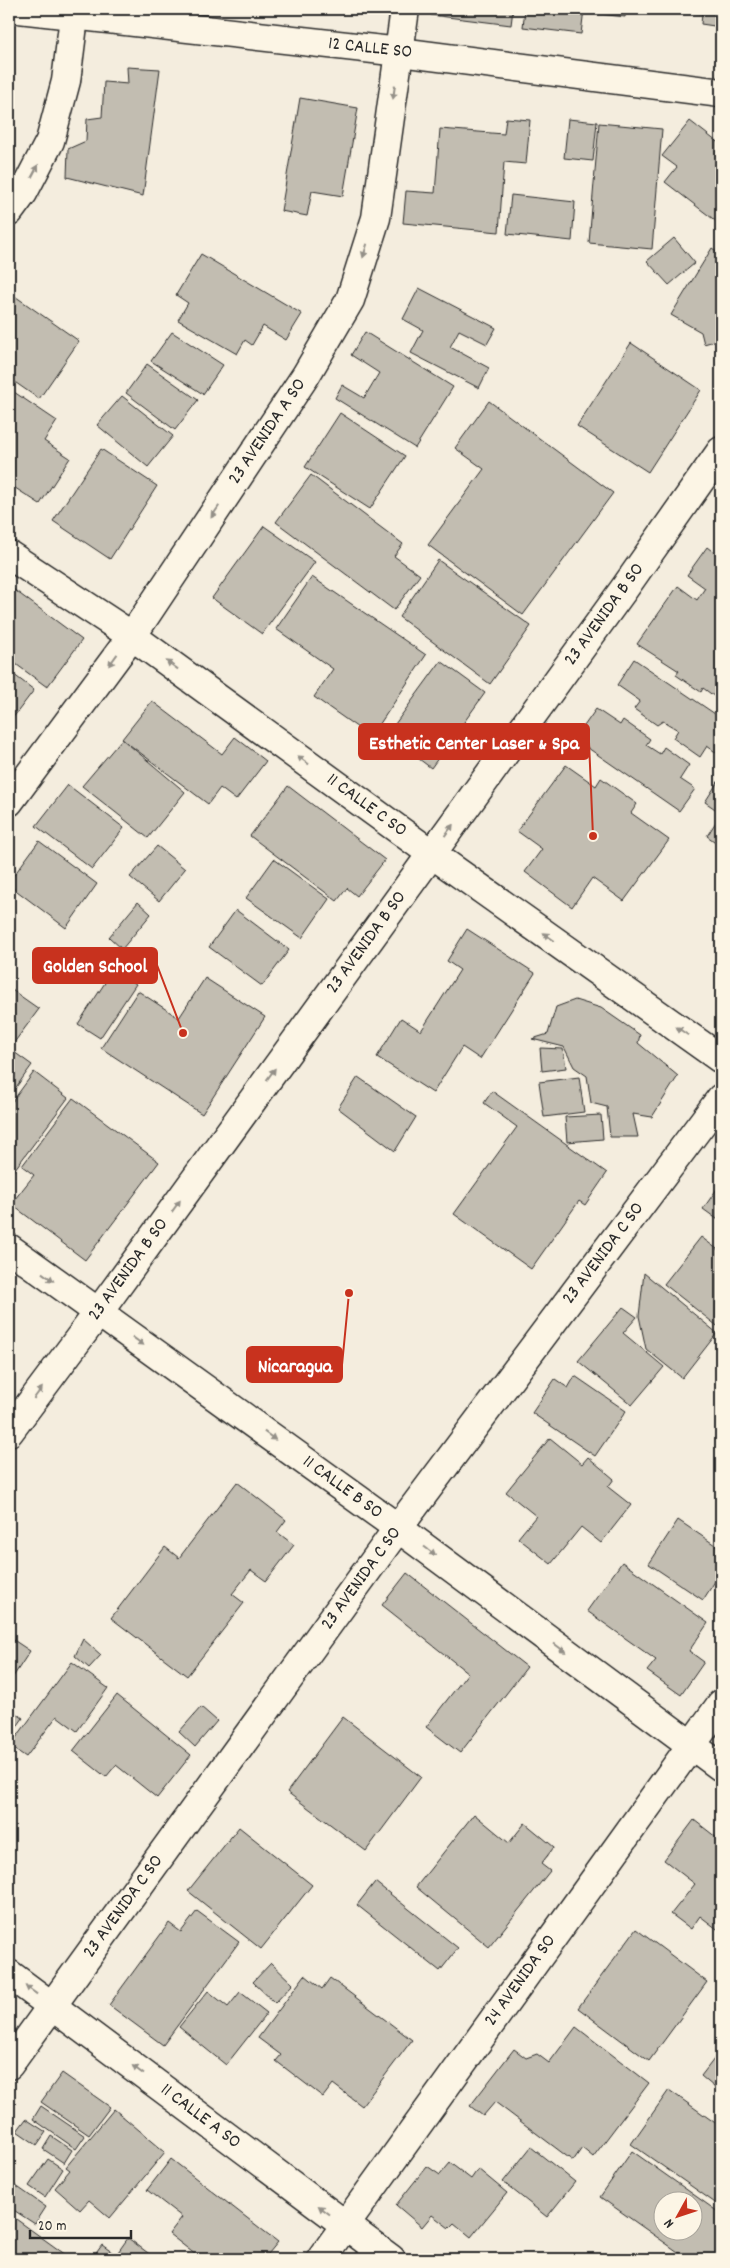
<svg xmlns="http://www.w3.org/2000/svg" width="730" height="2268" font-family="Dekko,sans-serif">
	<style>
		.building { fill: #c2bdb1; stroke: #2b2b2b; fill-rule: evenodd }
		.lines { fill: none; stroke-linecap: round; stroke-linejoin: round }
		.minor-casing { stroke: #2b2b2b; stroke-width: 31 }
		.tertiary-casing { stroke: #2b2b2b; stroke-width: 31 }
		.minor { stroke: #fcf5e5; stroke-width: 28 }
		.tertiary { stroke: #fcf5e5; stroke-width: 28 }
		.oneway { fill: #949088 }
		.labels { text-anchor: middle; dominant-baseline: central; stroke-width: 5; stroke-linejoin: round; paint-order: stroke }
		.street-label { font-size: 19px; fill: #2b2b2b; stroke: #fcf5e5 }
		.leader { fill: none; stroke: #c8321e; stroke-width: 2 }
		.callout-dot { fill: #c8321e; stroke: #fcf5e5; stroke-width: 2 }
		.callout { fill: #c8321e; stroke: #c8321e; stroke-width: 2 }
		.callout-label { font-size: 20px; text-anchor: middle; font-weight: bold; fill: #fff }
	</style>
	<rect width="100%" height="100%" fill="#f4edde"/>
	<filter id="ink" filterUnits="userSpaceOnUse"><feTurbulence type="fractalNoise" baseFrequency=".02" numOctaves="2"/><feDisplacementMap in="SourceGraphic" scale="10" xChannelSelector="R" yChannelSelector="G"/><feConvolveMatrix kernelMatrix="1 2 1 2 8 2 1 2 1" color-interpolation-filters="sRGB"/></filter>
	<g filter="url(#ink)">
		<g class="building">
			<path d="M432 9H513L511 25 431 15Z"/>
			<path d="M525 9H584L581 34 523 27Z"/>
			<path d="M591 9H626L625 17 591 13Z"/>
			<path d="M721 9V27L701 24 702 14 674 10Z"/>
			<path d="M127 67 160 69 143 196 67 177 68 149 86 141 87 119 102 117 104 82 128 84Z"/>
			<path d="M300 98 358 108 343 196 312 191 307 216 281 211Z"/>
			<path d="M506 118 530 120 526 164 504 162 499 232 403 223 406 191 435 193 440 129 504 134Z"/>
			<path d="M568 119 597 122 593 161 564 158Z"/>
			<path d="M690 121 721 145V225L665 182 677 167 662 156Z"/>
			<path d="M599 123 662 129 652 249 589 243Z"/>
			<path d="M511 195 575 202 572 241 507 234Z"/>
			<path d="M674 238 695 263 669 285 647 261Z"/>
			<path d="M712 248 721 254V339L704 344 701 332 671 315Z"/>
			<path d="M201 254 302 314 286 340 263 326 252 345 245 340 237 354 178 320 188 303 176 295Z"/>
			<path d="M419 288 496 328 487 344 459 330 450 347 489 368 479 388 411 353 423 330 403 319Z"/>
			<path d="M9 292 79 341 39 399 9 378Z"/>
			<path d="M172 332 223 365 203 394 151 361Z"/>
			<path d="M365 332 453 387 415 448 335 398 342 385 364 398 379 373 351 355Z"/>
			<path d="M631 343 701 390 648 472 577 426Z"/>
			<path d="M147 364 198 400 175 430 126 393Z"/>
			<path d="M11 390 57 421 44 441 70 458 40 504 9 484V393Z"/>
			<path d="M122 396 173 436 148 467 97 425Z"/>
			<path d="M489 401 613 493 523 615 428 545 484 469 455 448Z"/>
			<path d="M340 413 405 456 370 509 305 467Z"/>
			<path d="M101 449 157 486 110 559 53 521Z"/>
			<path d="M311 475 403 544 394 556 420 575 394 610 276 522Z"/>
			<path d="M264 526 315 562 262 634 212 598Z"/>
			<path d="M707 547 721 558V694L718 699 703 688 701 692 676 675 679 671 637 644 678 586 697 600 705 588 687 575Z"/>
			<path d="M438 560 531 626 490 684 399 617Z"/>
			<path d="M312 577 426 655 371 737 314 697 333 669 276 629Z"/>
			<path d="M9 586 82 640 47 687 9 659Z"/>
			<path d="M634 659 721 718V756L707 746 700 757 673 738 678 730 663 721 657 725 634 709 640 701 617 685Z"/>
			<path d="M441 661 485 693 431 768 387 735Z"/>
			<path d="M9 671 34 690 9 723Z"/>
			<path d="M152 701 222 754 235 737 266 761 236 800 220 788 208 804 122 739Z"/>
			<path d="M596 709 620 725 623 720 650 739 646 745 660 754 664 747 689 765 680 779 695 789 679 811 575 739Z"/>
			<path d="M122 739 185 792 148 838 82 786Z"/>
			<path d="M566 765 596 786 601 778 637 804 631 813 669 840 624 901 592 878 572 907 525 872 542 849 517 831Z"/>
			<path d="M721 777V813L705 802Z"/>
			<path d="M68 785 124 828 92 869 36 826Z"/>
			<path d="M288 786 385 860 357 896 347 888 337 901 250 836Z"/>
			<path d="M721 814V846L707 836Z"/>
			<path d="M39 841 97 884 66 928 9 885V882Z"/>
			<path d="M157 846 185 869 159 901 130 877Z"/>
			<path d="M274 859 329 899 302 938 246 898Z"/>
			<path d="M138 902 151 914 122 949 109 937Z"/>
			<path d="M236 910 289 950 262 986 209 947Z"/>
			<path d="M467 929 535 973 480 1059 462 1047 433 1093 377 1057 401 1018 421 1031 460 970 447 961Z"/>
			<path d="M114 969 136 984 100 1038 78 1024Z"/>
			<path d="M205 978 265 1017 202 1114 101 1048 138 991 179 1018Z"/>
			<path d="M9 988 39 1009 13 1044 9 1041Z"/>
			<path d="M575 1000 601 1008 640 1035 638 1043 678 1076 652 1117 633 1114 638 1137H610L607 1107 591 1103 587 1076 574 1067 564 1047 532 1039 548 1034 556 1007Z"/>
			<path d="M540 1048 563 1049 566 1068 542 1071Z"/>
			<path d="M14 1052 32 1065 9 1097V1054L11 1055Z"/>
			<path d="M34 1072 68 1098 9 1177V1106Z"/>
			<path d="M358 1077 416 1117 395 1151 338 1108Z"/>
			<path d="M579 1077 584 1112 544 1117 539 1082Z"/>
			<path d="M492 1091 607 1173 585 1205 579 1201 531 1269 454 1214 517 1127 484 1103Z"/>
			<path d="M73 1098 159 1162 85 1260 11 1204 34 1175 22 1166Z"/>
			<path d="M601 1115 603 1139 567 1142 565 1117Z"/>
			<path d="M721 1183V1222L703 1209Z"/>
			<path d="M701 1237 721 1252V1329L664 1284Z"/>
			<path d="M644 1273 717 1333 682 1378 646 1349 639 1316Z"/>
			<path d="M623 1307 637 1317 623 1333 664 1367 632 1405 578 1361Z"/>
			<path d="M575 1376 626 1411 595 1456 532 1413 555 1379 568 1388Z"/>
			<path d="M550 1438 582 1464 588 1457 614 1479 608 1487 631 1505 601 1543 581 1527 551 1564 518 1538 536 1516 506 1492Z"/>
			<path d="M237 1482 286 1520 277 1532 294 1545 266 1581 251 1570 232 1594 244 1603 187 1676 111 1618 165 1547 179 1558Z"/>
			<path d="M678 1520 721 1549V1572L703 1600 649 1564Z"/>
			<path d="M622 1562 708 1623 689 1651 704 1662 681 1695 647 1671 656 1660 587 1611Z"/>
			<path d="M407 1573 527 1667 460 1753 426 1727 468 1673 382 1605Z"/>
			<path d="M9 1637 30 1651 9 1683Z"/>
			<path d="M83 1639 101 1655 89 1668 75 1656Z"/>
			<path d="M72 1662 108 1688 77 1731 57 1716 26 1757 10 1746Z"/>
			<path d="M117 1695 191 1755 157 1798 116 1765 106 1777 73 1751Z"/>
			<path d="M201 1707 217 1721 195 1747 179 1732Z"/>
			<path d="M9 1709 23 1718 9 1738Z"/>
			<path d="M343 1717 421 1777 366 1851 287 1792Z"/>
			<path d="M474 1814 509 1843 525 1823 554 1847 541 1864 550 1871 489 1947 416 1887Z"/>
			<path d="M694 1820 721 1841V1932L700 1916 691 1929 671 1914 695 1884 664 1860Z"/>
			<path d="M239 1827 312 1885 261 1949 188 1891Z"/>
			<path d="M375 1882 458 1948 440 1971 357 1905Z"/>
			<path d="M197 1911 239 1942 163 2045 109 2005 169 1923 181 1932Z"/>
			<path d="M636 1929 707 1982 649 2061 578 2008Z"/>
			<path d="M271 1963 293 1984 275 2003 253 1982Z"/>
			<path d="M305 1975 322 1989 330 1978 412 2040 362 2106 333 2084 323 2097 276 2061 281 2055 258 2038Z"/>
			<path d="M208 1991 228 2007 240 1992 267 2013 226 2065 179 2027Z"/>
			<path d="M576 2027 649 2083 593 2157 582 2148 573 2161 495 2102 483 2116 470 2106 514 2049 526 2058 537 2054 549 2063Z"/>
			<path d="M721 2050V2093L701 2076Z"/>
			<path d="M62 2073 110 2107 89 2135 41 2102Z"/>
			<path d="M669 2090 721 2127V2207L631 2144Z"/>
			<path d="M41 2106 85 2136 76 2149 33 2119Z"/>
			<path d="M114 2109 165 2152 110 2218 89 2200 80 2210 55 2188 70 2170 66 2167Z"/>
			<path d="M26 2119 46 2132 37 2145 17 2131Z"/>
			<path d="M51 2136 72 2150 64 2163 43 2149Z"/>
			<path d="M531 2147 575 2182 547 2217 503 2182Z"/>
			<path d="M632 2151 721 2214V2259H688L600 2197ZM662 2200H692V2230H662Z"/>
			<path d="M48 2159 63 2169 45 2197 29 2186Z"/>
			<path d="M171 2159 278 2242 264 2259H201L169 2234 182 2217 147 2190Z"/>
			<path d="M450 2163 471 2179 478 2169 507 2193 471 2237 454 2223 449 2228 432 2215 422 2227 396 2205 427 2166 440 2175Z"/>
			<path d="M9 2181 46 2207 35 2224 9 2207Z"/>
			<path d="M9 2214 66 2255 63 2259H9Z"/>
			<path d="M128 2238 156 2259H92L102 2245 116 2255Z"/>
		</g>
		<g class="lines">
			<defs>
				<g id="minor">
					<path d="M19 9 400 52 721 93"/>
					<path d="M9 212 23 193 50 141 66 81 75 9"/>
					<path d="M9 555 132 636 432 854 721 1059"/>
					<path d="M9 802 132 636 306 375 350 300 376 218 405 9"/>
					<path d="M9 1248 398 1528 721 1767"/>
					<path d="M9 1432 98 1313 624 589 721 451"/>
					<path d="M9 1974 391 2259"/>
					<path d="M321 2259 721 1704"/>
				</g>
				<path id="tertiary" d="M9 2065 398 1528 721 1098"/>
			</defs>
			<use href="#minor" class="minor-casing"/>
			<use href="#tertiary" class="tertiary-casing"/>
			<use href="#minor" class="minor"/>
			<use href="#tertiary" class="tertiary"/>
		</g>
		<defs><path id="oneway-solid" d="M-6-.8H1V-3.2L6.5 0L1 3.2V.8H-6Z" transform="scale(1.25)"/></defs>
		<g class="oneway">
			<use href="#oneway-solid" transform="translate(394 92) rotate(98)"/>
			<use href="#oneway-solid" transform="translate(35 171) rotate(-62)"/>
			<use href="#oneway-solid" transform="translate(365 251) rotate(107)"/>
			<use href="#oneway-solid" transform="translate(215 512) rotate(124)"/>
			<use href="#oneway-solid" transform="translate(113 660) rotate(126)"/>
			<use href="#oneway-solid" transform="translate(172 665) rotate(-144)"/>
			<use href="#oneway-solid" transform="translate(303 760) rotate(-144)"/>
			<use href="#oneway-solid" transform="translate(449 830) rotate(-54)"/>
			<use href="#oneway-solid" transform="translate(549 937) rotate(-145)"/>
			<use href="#oneway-solid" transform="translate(682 1031) rotate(-145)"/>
			<use href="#oneway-solid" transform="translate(271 1074) rotate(-54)"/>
			<use href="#oneway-solid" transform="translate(176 1206) rotate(-54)"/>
			<use href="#oneway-solid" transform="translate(48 1277) rotate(36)"/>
			<use href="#oneway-solid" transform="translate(138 1341) rotate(36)"/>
			<use href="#oneway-solid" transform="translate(38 1393) rotate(-53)"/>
			<use href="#oneway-solid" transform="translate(270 1436) rotate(36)"/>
			<use href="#oneway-solid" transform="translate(430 1551) rotate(37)"/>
			<use href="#oneway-solid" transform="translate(560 1648) rotate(37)"/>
			<use href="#oneway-solid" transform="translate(31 1990) rotate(-144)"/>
			<use href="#oneway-solid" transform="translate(138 2070) rotate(-143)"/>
			<use href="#oneway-solid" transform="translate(324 2210) rotate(-143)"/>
		</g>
	</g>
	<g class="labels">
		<g class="street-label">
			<text transform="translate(370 49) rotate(6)">12 CALLE SO</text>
			<text transform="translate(268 432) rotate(-56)">23 AVENIDA A SO</text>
			<text transform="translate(605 615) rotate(-54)">23 AVENIDA B SO</text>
			<text transform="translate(366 806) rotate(36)">11 CALLE C SO</text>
			<text transform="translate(367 943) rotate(-54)">23 AVENIDA B SO</text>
			<text transform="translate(604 1254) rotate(-53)">23 AVENIDA C SO</text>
			<text transform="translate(129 1270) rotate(-54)">23 AVENIDA B SO</text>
			<text transform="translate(342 1488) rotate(36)">11 CALLE B SO</text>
			<text transform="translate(362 1579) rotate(-54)">23 AVENIDA C SO</text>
			<text transform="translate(124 1907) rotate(-54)">23 AVENIDA C SO</text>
			<text transform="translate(521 1981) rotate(-54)">24 AVENIDA SO</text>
			<text transform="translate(200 2117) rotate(37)">11 CALLE A SO</text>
		</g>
	</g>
	<path class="leader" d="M593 836L589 742M183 1033L157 965M349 1293L342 1365"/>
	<g class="callout-dot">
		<circle cx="593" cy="836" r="5"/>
		<circle cx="183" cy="1033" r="5"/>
		<circle cx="349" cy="1293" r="5"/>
	</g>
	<g class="callout">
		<rect x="359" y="724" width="230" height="35" rx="5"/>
		<rect x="33" y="948" width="124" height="35" rx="5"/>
		<rect x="247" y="1347" width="95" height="35" rx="5"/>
	</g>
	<g class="callout-label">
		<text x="474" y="749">Esthetic Center Laser &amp; Spa</text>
		<text x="95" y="972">Golden School</text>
		<text x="295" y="1372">Nicaragua</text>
	</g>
	<rect width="730" height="2268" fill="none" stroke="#fcf5e5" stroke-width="30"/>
	<rect x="15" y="15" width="700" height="2238" fill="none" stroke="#2b2b2b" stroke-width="2" filter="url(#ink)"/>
	<g transform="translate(678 2216) rotate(230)"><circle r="24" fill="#fcf5e5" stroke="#a8a49b"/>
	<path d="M0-4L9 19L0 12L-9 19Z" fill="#c8321e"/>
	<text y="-8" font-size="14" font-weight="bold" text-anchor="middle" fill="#2b2b2b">N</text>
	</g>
	<path d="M30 2230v8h101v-8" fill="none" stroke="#2b2b2b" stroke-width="2.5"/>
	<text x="38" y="2230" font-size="15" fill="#2b2b2b" stroke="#fcf5e5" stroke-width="4" paint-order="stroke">20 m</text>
</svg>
